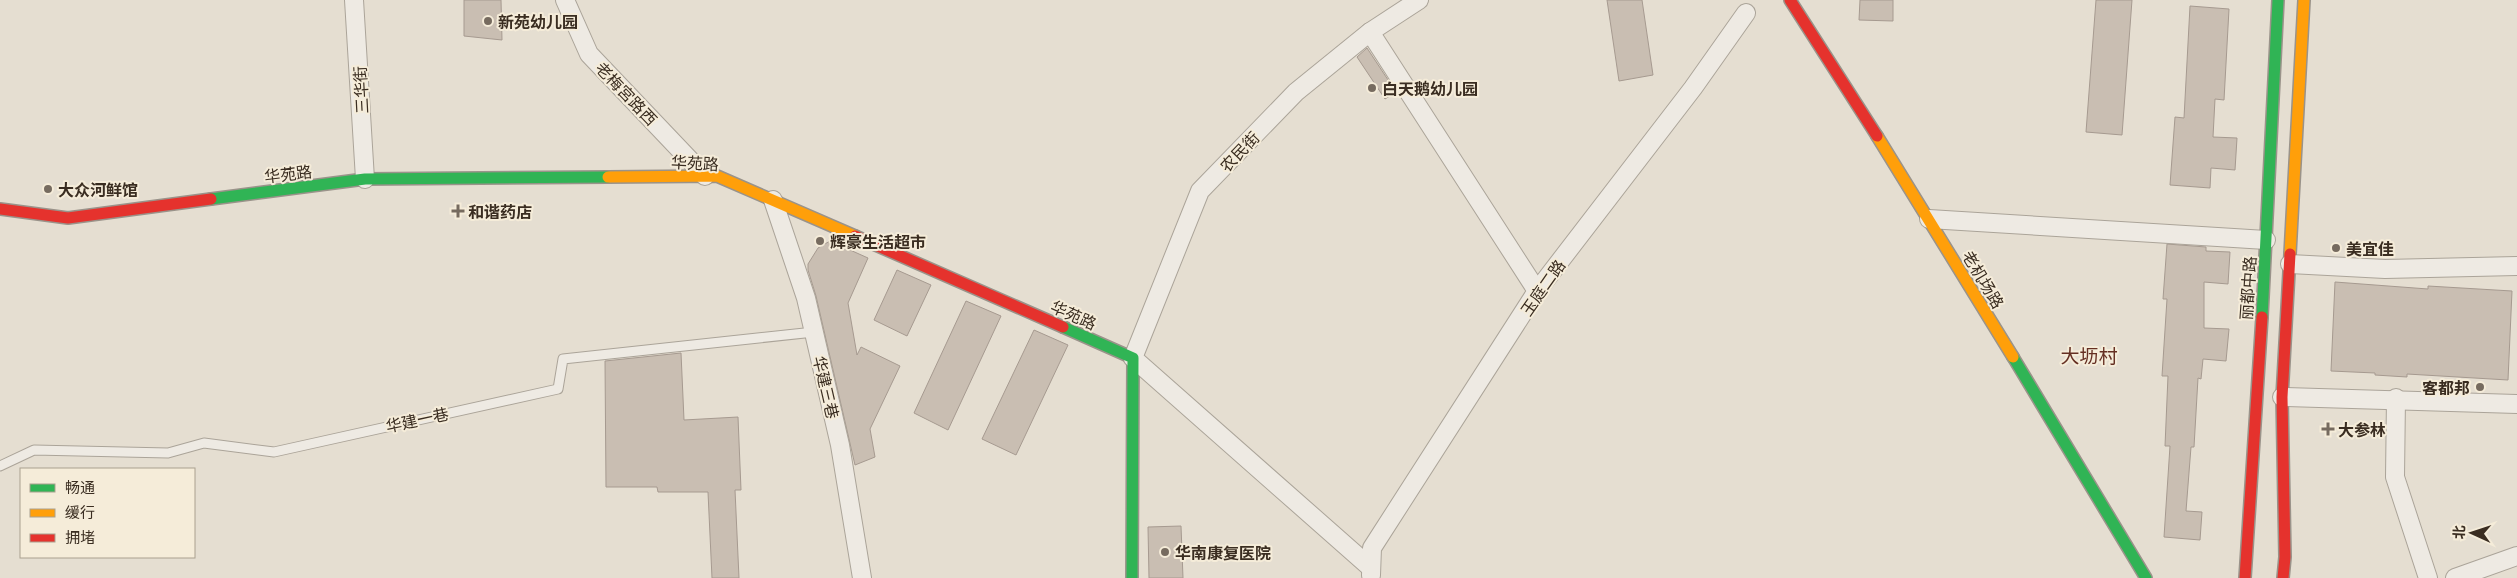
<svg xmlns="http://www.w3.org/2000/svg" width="2517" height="578" font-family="Georgia,'Noto Sans SC',serif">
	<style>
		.building { fill: #c9beb2; stroke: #a69a90 }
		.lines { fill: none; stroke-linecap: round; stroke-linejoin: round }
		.lane-casing { stroke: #aba499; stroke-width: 11 }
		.street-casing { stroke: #aba499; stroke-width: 20 }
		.fast-casing { stroke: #9a938a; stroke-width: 14 }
		.slow-casing { stroke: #9a938a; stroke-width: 14 }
		.jam-casing { stroke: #9a938a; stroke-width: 14 }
		.lane { stroke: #eeeae3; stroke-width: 9 }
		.street { stroke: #eeeae3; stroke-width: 18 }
		.fast { stroke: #30b455; stroke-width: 11 }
		.slow { stroke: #ff9f0a; stroke-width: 11 }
		.jam { stroke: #e5322d; stroke-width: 11 }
		.poi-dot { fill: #766b5f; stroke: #f5ecd9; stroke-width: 2 }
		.labels { text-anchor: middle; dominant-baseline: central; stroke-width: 4; stroke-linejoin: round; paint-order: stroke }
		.poi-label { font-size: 16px; font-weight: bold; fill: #3a2d21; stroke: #f5ecd9; text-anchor: start }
		.street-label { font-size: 16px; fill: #3a2d21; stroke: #f5ecd9 }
		.quarter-label { font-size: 19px; fill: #652f22; stroke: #f5ecd9 }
	</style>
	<rect width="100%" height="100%" fill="#e5ded1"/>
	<g class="building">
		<path d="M464 0H501L502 40 464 36Z"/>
		<path d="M1607 0H1642L1653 75 1619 81Z"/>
		<path d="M1860 0H1893V21L1859 20Z"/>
		<path d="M2096 0H2132L2122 135 2086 132Z"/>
		<path d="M2190 6 2229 9 2224 100 2215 99 2213 137 2237 138 2235 170 2211 168 2210 188 2170 185 2175 117 2184 118Z"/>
		<path d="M1367 48 1396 92 1385 99 1357 57Z"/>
		<path d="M830 241 868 258 848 303 857 355 861 347 900 366 870 429 875 457 855 465 816 296 808 270V264L818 248Z"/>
		<path d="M2167 244 2206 247V251L2230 252 2228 284 2204 282V328L2229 329 2226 361 2203 359 2201 379 2198 378 2194 447H2191L2186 511 2202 512 2200 540 2164 537 2170 446H2165L2168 376H2162L2167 299H2163Z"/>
		<path d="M897 270 931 285 907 336 874 320Z"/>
		<path d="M2335 282 2428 289V286L2512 291 2508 380 2407 374V377L2375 375V373L2331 371Z"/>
		<path d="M966 301 1001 316 948 430 914 413Z"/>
		<path d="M1034 330 1068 345 1016 455 982 439Z"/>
		<path d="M681 353 684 420 738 417 741 490H735L739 578H712L708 492H658L657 487H606L605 361Z"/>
		<path d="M1181 526 1183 578H1149L1148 527Z"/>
	</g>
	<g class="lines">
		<defs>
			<path id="lane" d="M0 466 34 450 168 453 204 443 274 452 558 389 563 359 814 332"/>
			<g id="street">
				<path d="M354 0 365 179"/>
				<path d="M565 0 589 54 705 176"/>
				<path d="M1370 32 1537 291"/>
				<path d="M773 200 806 298 840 445 862 578"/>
				<path d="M1929 219 2266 240"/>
				<path d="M2290 264 2385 269 2517 266"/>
				<path d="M2282 397 2517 404"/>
				<path d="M2396 398 2395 477 2428 578"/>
				<path d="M1371 568 1133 358 1200 191 1296 92 1370 32 1419 0"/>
				<path d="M1371 575 1372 548 1537 291 1693 88 1746 13"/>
				<path d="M2455 578 2517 556"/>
			</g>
			<g id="fast">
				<path d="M211 199 365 179 608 177"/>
				<path d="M2262 317 2278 0"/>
				<path d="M1063 327 1133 358 1132 578"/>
				<path d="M2013 357 2146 578"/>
			</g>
			<g id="slow">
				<path d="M1877 136 2013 357"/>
				<path d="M608 177 717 176 855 236"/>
				<path d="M2290 254 2304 0"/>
			</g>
			<g id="jam">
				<path d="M1790 0 1877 136"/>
				<path d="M0 209 68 218 211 199"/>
				<path d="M855 236 1063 327"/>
				<path d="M2245 578 2262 317"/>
				<path d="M2283 578 2285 557 2282 397 2290 254"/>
			</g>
		</defs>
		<use href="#lane" class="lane-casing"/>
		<use href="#street" class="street-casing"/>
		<use href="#fast" class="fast-casing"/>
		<use href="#slow" class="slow-casing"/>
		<use href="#jam" class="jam-casing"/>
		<use href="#lane" class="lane"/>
		<use href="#street" class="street"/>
		<use href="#fast" class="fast"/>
		<use href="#slow" class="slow"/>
		<use href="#jam" class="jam"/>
	</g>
	<g class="poi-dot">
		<circle cx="488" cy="21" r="5"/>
		<circle cx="1372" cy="88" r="5"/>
		<circle cx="48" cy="189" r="5"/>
		<path d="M455.5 203.5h5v5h5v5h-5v5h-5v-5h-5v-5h5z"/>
		<circle cx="820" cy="241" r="5"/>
		<circle cx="2336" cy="248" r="5"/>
		<circle cx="2480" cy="387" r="5"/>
		<path d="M2325.5 421.5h5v5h5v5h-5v5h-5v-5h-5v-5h5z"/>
		<circle cx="1165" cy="552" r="5"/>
	</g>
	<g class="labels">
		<g class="poi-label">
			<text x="498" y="21">新苑幼儿园</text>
			<text x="1382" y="88">白天鹅幼儿园</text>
			<text x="58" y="189">大众河鲜馆</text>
			<text x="468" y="211">和谐药店</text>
			<text x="830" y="241">辉豪生活超市</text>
			<text x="2346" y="248">美宜佳</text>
			<text x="2470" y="387" text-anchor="end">客都邦</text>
			<text x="2338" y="429">大参林</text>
			<text x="1175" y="552">华南康复医院</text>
		</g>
		<g class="street-label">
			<text transform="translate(360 90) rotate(-93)">三华街</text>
			<text transform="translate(627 93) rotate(46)">老梅宮路西</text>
			<text transform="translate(1239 151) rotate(-46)">农民街</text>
			<text transform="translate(695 162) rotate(3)">华苑路</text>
			<text transform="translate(288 173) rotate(-7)">华苑路</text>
			<text transform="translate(1984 279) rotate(59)">老机场路</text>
			<text transform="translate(1542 287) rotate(-55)">玉庭二路</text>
			<text transform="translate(2247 288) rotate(-86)">丽都中路</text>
			<text transform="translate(1074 314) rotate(24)">华苑路</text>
			<text transform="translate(827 387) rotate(77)">华建三巷</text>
			<text transform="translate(417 419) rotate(-12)">华建一巷</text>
		</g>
		<g class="quarter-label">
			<text x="2089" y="354">大坜村</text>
		</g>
	</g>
	<rect x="20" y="468" width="175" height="90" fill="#f5ecd9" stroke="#aaa08f"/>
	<rect x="30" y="484" width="25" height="8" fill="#30b455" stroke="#aaa08f"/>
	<text x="65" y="493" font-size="15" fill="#3a2d21">畅通</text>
	<rect x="30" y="509" width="25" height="8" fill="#ff9f0a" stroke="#aaa08f"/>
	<text x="65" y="518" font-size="15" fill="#3a2d21">缓行</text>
	<rect x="30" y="534" width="25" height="8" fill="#e5322d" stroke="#aaa08f"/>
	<text x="65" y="543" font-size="15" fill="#3a2d21">拥堵</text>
	<g transform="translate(2472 533) rotate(273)" stroke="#f5ecd9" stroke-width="4" paint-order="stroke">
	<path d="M0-4L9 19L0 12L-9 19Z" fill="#3a2d21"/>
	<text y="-8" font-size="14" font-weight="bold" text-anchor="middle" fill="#3a2d21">北</text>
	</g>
</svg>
